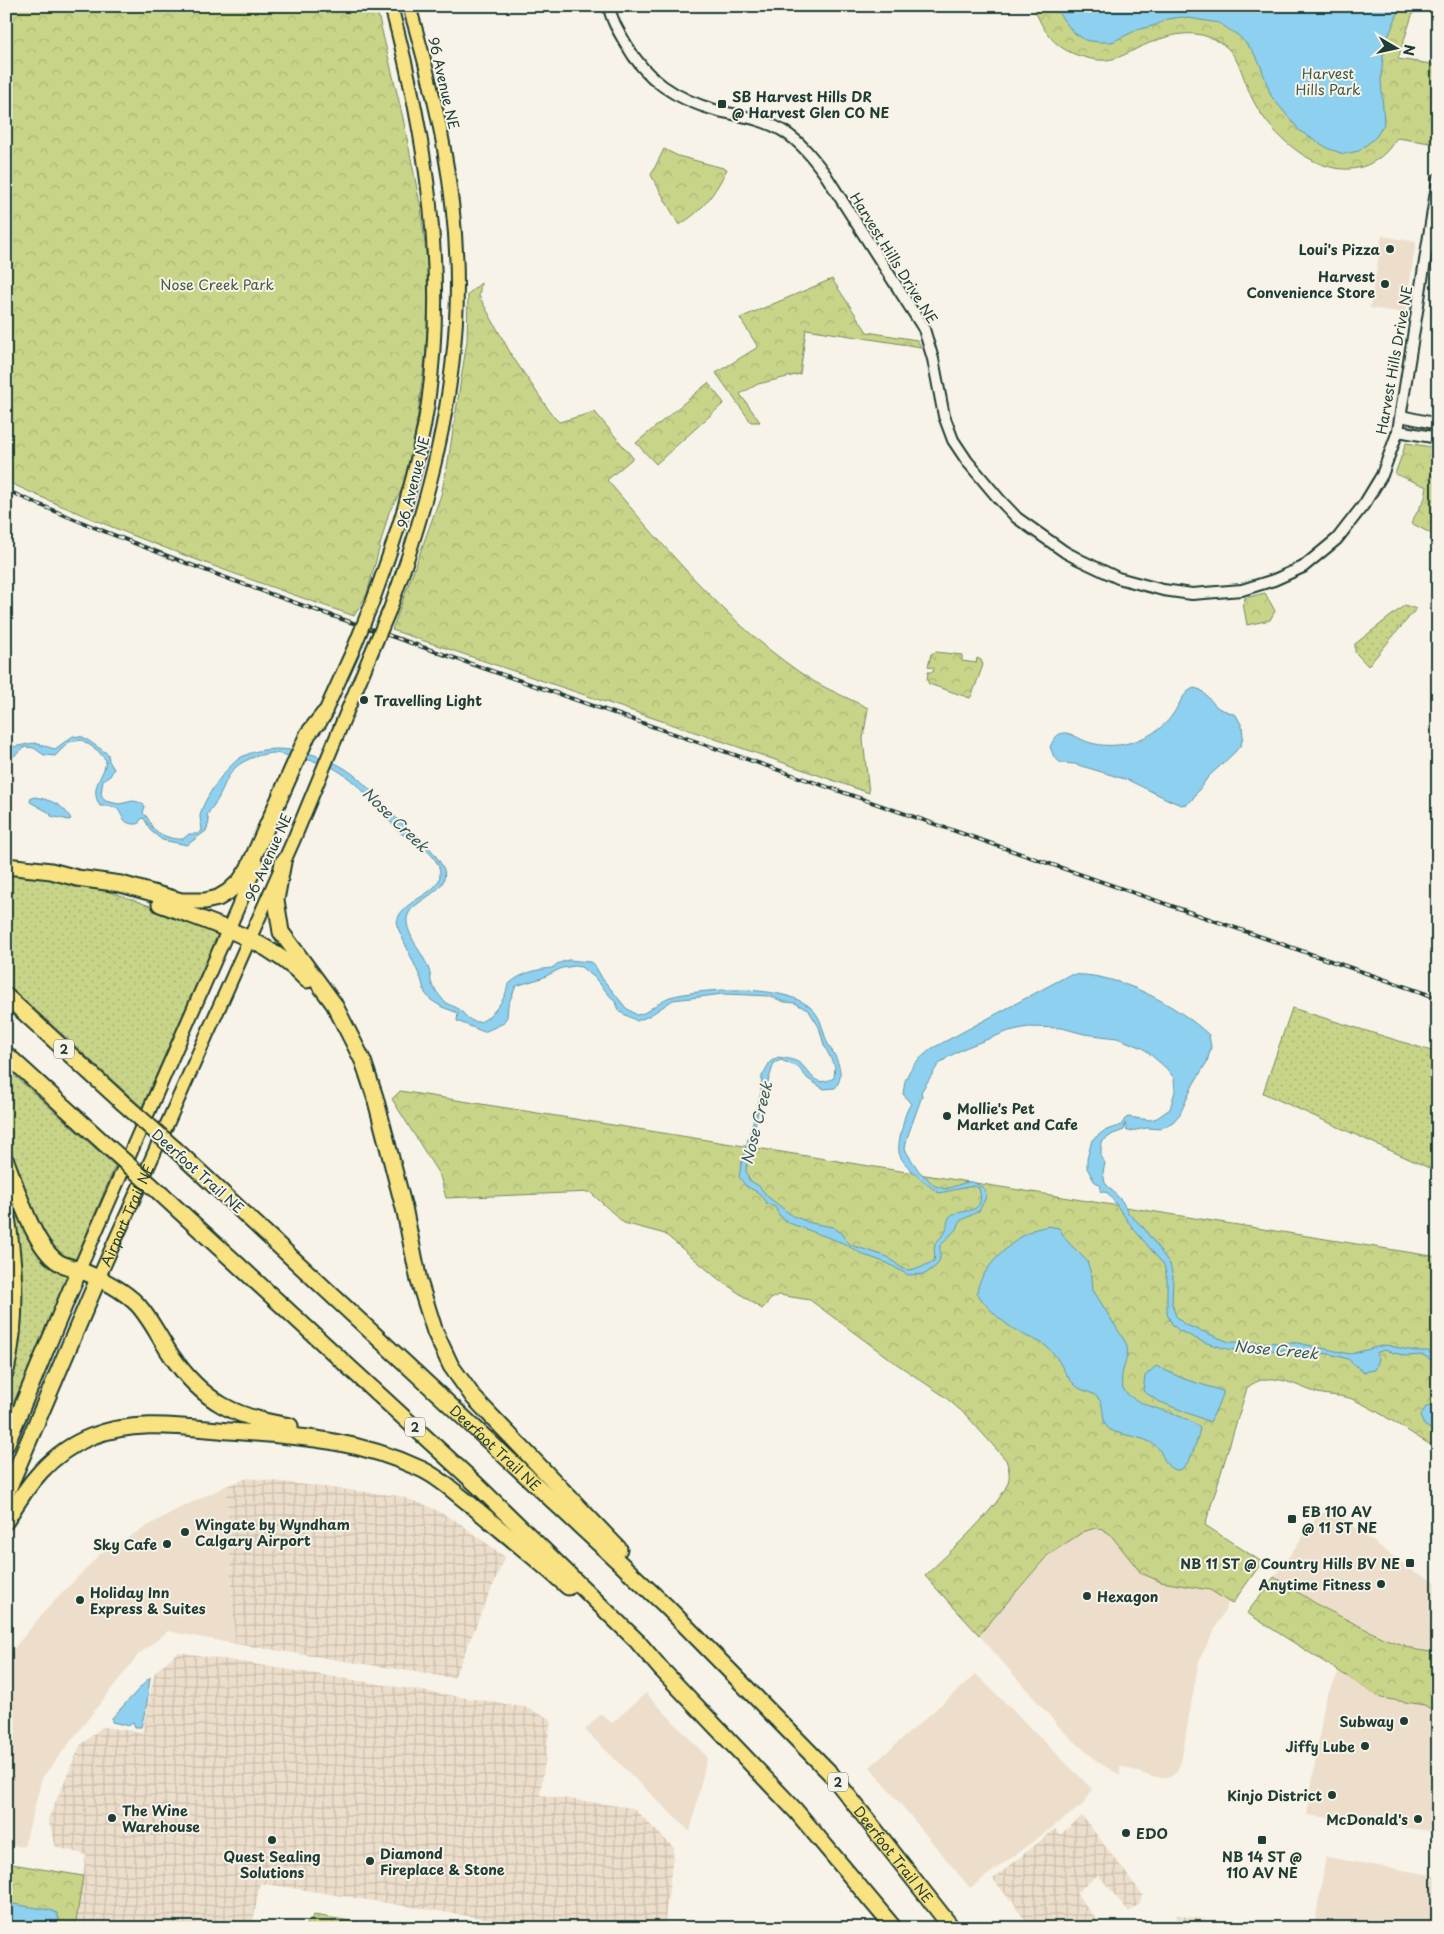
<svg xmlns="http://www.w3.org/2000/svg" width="1444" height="1934" font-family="'Playpen Sans',sans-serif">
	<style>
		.built { fill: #ecdeca }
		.industrial { fill: url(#industrial-grid) }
		.grass { fill: url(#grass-dots); stroke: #74885e }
		.park { fill: url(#park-crowns); stroke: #74885e }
		.water { fill: #8ed0ef; stroke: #6295a4 }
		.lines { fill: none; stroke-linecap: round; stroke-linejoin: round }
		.minor-casing { stroke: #1f3d34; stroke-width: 14 }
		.major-casing { stroke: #1f3d34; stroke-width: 16 }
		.highway-casing { stroke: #1f3d34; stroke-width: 19 }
		.minor { stroke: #f7f3e8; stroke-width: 10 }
		.major { stroke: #f8e281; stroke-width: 12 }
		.highway { stroke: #f8e281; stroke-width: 15 }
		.rail-casing { stroke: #1f3d34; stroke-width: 4 }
		.rail { stroke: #f7f3e8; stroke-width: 2; stroke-dasharray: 5.5; stroke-linecap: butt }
		.major-bridge-casing { stroke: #1f3d34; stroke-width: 16; stroke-linecap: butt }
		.highway-bridge-casing { stroke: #1f3d34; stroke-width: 19; stroke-linecap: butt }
		.major-bridge { stroke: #f8e281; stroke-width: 12 }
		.highway-bridge { stroke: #f8e281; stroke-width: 15 }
		.poi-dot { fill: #1f3d34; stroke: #f7f3e8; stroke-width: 2 }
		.labels { text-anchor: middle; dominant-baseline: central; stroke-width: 4; stroke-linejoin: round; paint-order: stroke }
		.shield { fill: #f7f3e8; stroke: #60746a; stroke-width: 1 }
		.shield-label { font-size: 12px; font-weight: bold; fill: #1f3d34 }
		.park-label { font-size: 14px; fill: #415b45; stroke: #f7f3e8 }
		.street-label { font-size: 14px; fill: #1f3d34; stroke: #f7f3e8 }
		.poi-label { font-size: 14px; font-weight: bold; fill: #1f3d34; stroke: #f7f3e8; text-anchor: start }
		.water-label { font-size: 15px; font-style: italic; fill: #355a59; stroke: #f7f3e8 }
	</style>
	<defs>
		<pattern id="industrial-grid" width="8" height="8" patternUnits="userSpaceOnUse" patternTransform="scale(1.25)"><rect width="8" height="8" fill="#ecdeca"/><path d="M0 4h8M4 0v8" fill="none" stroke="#cabfae"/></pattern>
		<pattern id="grass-dots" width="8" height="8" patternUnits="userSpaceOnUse" patternTransform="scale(1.25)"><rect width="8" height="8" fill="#c8d488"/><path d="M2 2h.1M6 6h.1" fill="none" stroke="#abb776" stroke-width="1.8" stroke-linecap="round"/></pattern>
		<pattern id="park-crowns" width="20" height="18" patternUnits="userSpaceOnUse" patternTransform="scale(1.25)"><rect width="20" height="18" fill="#c8d488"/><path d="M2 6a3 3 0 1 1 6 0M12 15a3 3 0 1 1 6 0" fill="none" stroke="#abb776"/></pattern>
	</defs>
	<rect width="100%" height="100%" fill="#f7f3e8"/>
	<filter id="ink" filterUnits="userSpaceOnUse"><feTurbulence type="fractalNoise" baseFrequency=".02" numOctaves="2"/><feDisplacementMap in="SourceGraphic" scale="10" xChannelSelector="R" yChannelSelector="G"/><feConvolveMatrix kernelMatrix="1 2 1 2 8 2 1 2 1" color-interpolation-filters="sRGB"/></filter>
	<g filter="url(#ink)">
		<g class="built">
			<path d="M1382 236 1416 242 1405 313 1370 308Z"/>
			<path d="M226 1486 235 1644 168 1631 138 1655 42 1778 24 1847 6 1844V1658L44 1612 101 1553 172 1512Z"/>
			<path d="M1325 1512 1335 1514 1342 1518 1411 1570 1438 1583V1653L1417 1650 1383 1638 1320 1606 1274 1577 1319 1514Z"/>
			<path d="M1095 1528 1102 1529 1110 1534 1142 1573 1161 1582 1210 1590 1229 1602 1199 1660 1181 1762 1176 1773 1170 1777H1153L1120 1766V1775L1098 1762 1062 1730 979 1635 1050 1554 1083 1532Z"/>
			<path d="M1339 1672 1381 1698 1424 1705 1438 1713V1832L1307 1815 1325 1700Z"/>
			<path d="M976 1674 1092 1789 1084 1804 970 1888 870 1767Z"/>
			<path d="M646 1693 707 1757 690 1832 585 1730 601 1714 612 1723Z"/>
			<path d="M1326 1857 1438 1876V1928H1314Z"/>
		</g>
		<g class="industrial">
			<path d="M248 1478 399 1496 428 1506 458 1522 505 1557 454 1678 235 1644 226 1486Z"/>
			<path d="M178 1652 524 1707 551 1719 540 1795 633 1808 674 1848 664 1928H545L260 1883 252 1928H75L86 1855 56 1847 48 1819 80 1746 102 1727 142 1732 155 1672Z"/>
			<path d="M1082 1816 1143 1895 1140 1900 1141 1902 1129 1912 1098 1875 1076 1893 1097 1920 1092 1924 1095 1928H1031L1032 1926 1027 1920 1026 1921 1015 1907 1016 1906 1012 1900H1010L993 1879 1055 1829 1060 1835Z"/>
			<path d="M1177 1915 1253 1928H1176Z"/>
		</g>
		<g class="grass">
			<path d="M1405 605 1416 609 1368 666 1355 652V644Z"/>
			<path d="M6 868 74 881 128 898 197 923 212 930 218 935 142 1107 6 983Z"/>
			<path d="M1292 1008 1438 1053V1172L1263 1093Z"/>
			<path d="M6 1068 115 1166 76 1259 61 1254 48 1242 33 1214 6 1142Z"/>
			<path d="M6 1181 22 1224 32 1244 47 1261 67 1273 69 1277 6 1421V1388L10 1374 11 1218 6 1196Z"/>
			<path d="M314 1915 394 1928H303Z"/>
		</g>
		<g class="park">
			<path d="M6 6H376L403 118 421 209 429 281 426 350 414 444 405 484 389 512 367 594 354 616C237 575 119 534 6 481Z"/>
			<path d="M1033 6H1415L1398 59 1438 65 1437 144 1397 138C1393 142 1390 149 1385 153 1340 196 1276 144 1254 102 1244 84 1241 58 1224 45 1195 25 1167 35 1138 48 1128 53 1118 59 1106 60 1096 61 1087 58 1077 55 1052 46 1043 30 1033 6Z"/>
			<path d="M664 149 678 156 727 169C715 193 703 211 679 225L651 175Z"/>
			<path d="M832 279 867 332 917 340 921 347 806 329 800 374 758 384 740 394 760 422H751L716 373 758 347 740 318Z"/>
			<path d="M481 283 479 296 512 356 553 416 559 422 595 412 633 458 607 480C666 549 735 632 813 681 831 691 850 699 868 708L863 739 869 793 730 744 392 630 441 495 448 462 467 341 468 294Z"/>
			<path d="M708 383 724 403 656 464 636 443Z"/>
			<path d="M1406 443 1438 448V537L1411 523 1425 498 1427 487 1395 474Z"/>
			<path d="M1265 593 1275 611 1270 620 1247 625 1243 603 1245 598Z"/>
			<path d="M936 652 962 655V661L976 663 977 658 981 660 983 665 972 695 970 698 929 684 927 680 928 672H933L934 668 928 667 931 654Z"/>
			<path d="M400 1091 1438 1257V1449C1409 1433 1382 1412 1352 1399 1342 1395 1329 1396 1318 1393 1294 1386 1270 1368 1247 1388L1205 1525 1262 1562 1232 1604 1210 1590 1161 1582 1141 1573 1110 1534 1102 1529 1095 1528 1083 1532 1048 1555 979 1635 925 1576C945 1556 1004 1504 1009 1479 1010 1472 1008 1466 1006 1460L967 1416 944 1396 891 1360 810 1300 779 1295 771 1299 762 1309 717 1278 665 1234 624 1223 590 1192 446 1198 440 1176 392 1099Z"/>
			<path d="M1274 1577 1320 1606 1383 1638 1417 1650 1438 1653V1713L1424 1705 1381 1698 1247 1613Z"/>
			<path d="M6 1863 83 1876 75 1928H6Z"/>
		</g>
		<g class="water">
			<path d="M1053 6H1398V13L1386 42 1383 57 1381 79 1384 124 1376 137 1359 151 1344 154 1329 149 1300 131 1271 96 1260 64 1252 50 1239 36 1219 23 1182 17 1168 19 1156 25 1137 30 1112 42H1098L1085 40 1073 32Z"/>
			<path d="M1194 688 1201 690 1218 708 1236 715 1242 726 1243 736 1241 745 1233 754 1208 777 1191 801 1187 804 1181 805 1169 800 1128 780 1075 764 1061 763 1054 757 1050 747C1061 721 1073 738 1091 743 1102 746 1114 746 1125 744 1143 740 1163 730 1173 714 1180 704 1183 692 1194 688Z"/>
			<path d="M73 736 83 737 108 754 109 761 114 769 110 776 103 780 101 794 105 801 119 804 133 801 142 803 145 806 143 813C148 817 149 821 152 827 159 835 172 840 183 839L189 834H197L202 831C202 826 200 821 200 816 203 799 226 767 240 758 271 739 327 753 354 775 374 791 388 812 407 828 412 833 418 835 422 840 428 845 442 863 444 870 450 892 414 899 408 915 402 929 423 954 428 967 431 973 430 980 432 985 435 990 440 996 443 1000 447 1005 452 1005 457 1008 464 1012 468 1022 478 1022 487 1022 501 1004 504 997 507 992 506 987 510 983 521 973 539 969 552 968L557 964 568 960 590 962 594 964 602 978 626 1008 637 1015C648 1014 658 1001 670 997 702 988 791 983 814 1011 823 1021 823 1035 829 1046 837 1058 846 1075 835 1088L824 1089 808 1079 798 1067 781 1060 774 1063 768 1082 764 1087 747 1160 746 1171 749 1180 759 1186 768 1197 793 1216 811 1223 833 1227 843 1234 847 1241 851 1245 888 1257 903 1269 908 1270 920 1268 934 1261C936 1255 933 1250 935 1245 937 1240 939 1240 942 1236 948 1231 946 1224 949 1218 955 1206 988 1220 979 1188L973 1186 939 1193C929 1186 900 1164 899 1152 898 1145 900 1137 902 1129 904 1120 905 1112 911 1104L903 1094 905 1081 909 1072 915 1063 931 1049 1069 975C1114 971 1176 1004 1209 1035L1211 1047 1207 1062 1193 1085 1180 1114 1173 1122 1160 1129 1147 1128 1130 1131H1127L1125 1123 1124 1130 1113 1134 1101 1142V1157L1105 1163 1103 1172 1105 1183 1122 1201 1129 1214 1143 1227 1170 1264 1173 1277 1172 1304 1176 1316 1184 1324 1229 1342 1298 1343 1350 1354 1385 1345 1415 1351H1428L1438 1357V1364L1423 1355 1406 1356 1384 1350 1376 1353 1379 1359 1375 1370 1363 1372 1348 1359 1330 1354 1288 1350 1240 1351 1227 1349 1203 1342 1178 1330 1172 1324 1167 1314V1278L1164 1265 1132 1227 1108 1193 1100 1191 1101 1186 1094 1181 1087 1168V1159L1092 1140 1104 1131 1121 1125 1125 1119 1128 1117 1150 1120 1157 1118 1170 1109 1175 1091 1174 1078 1166 1068 1143 1048 1117 1038 1084 1034 1062 1028 1028 1027 1009 1031 965 1048 948 1057 938 1065 921 1092 922 1096 907 1138 905 1148 907 1153 919 1171 935 1186 946 1189 967 1182H973L985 1189 986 1197 979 1211 960 1221 958 1227 940 1246V1258L938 1264 932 1269 925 1274 908 1275 887 1263 864 1255 843 1243 789 1223 779 1215 775 1207 767 1204 759 1193 746 1186 739 1177 741 1165 761 1093 762 1076 770 1062 778 1057C785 1058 794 1059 801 1064 813 1075 814 1088 834 1078L835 1067 824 1045 819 1027 809 1011 795 1003 785 1002 768 996 749 995 723 994 699 997 673 1000 649 1016 637 1021 620 1012 616 1003 594 977 581 967 575 966 562 968 542 978 516 986 508 1005 507 1017 502 1024 484 1032 457 1021 458 1013 442 1007 431 1000 425 993 421 979 397 926C395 900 442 896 440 873 439 855 415 841 402 834 394 829 380 807 372 800 361 789 350 778 337 770 325 763 311 760 297 758 290 757 283 754 275 753 263 753 245 759 236 767 228 775 225 783 221 793 218 801 211 808 207 815L209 822 206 831 187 845 162 840 151 831 144 818 141 819 138 824C124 825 124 819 118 809L110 806H100C88 786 105 777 106 760L97 750 82 740 69 742 55 756 44 755 34 748 25 747 14 756 6 758 7 748 34 743 55 749Z"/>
			<path d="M35 797C51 800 64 805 71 819L69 820 51 816 50 813 30 802 31 798Z"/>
			<path d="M1048 1226 1059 1228 1067 1241 1087 1261 1092 1277 1093 1290 1126 1343C1132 1358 1117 1372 1123 1388 1131 1407 1185 1412 1200 1428 1198 1438 1190 1469 1178 1470 1164 1470 1164 1453 1156 1446 1143 1435 1119 1436 1109 1429 1100 1422 1106 1406 1098 1398 1092 1391 1082 1392 1075 1385 1064 1375 1060 1358 1048 1348 1041 1341 1031 1339 1022 1334 1005 1325 987 1309 977 1293 978 1271 1013 1239 1033 1230 1038 1228 1043 1228 1048 1226Z"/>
			<path d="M1156 1366 1184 1379 1223 1391V1395L1210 1422 1158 1401 1143 1391 1145 1376Z"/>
			<path d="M1438 1400V1410L1434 1416 1438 1425V1434L1424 1425 1420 1416 1426 1407 1431 1406Z"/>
			<path d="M150 1677 147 1703 141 1727H135L133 1722 129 1726 112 1722V1718Z"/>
			<path d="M6 1903 50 1910 57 1913 59 1920 58 1928H6Z"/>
		</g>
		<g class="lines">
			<defs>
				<g id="minor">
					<path d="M609 6C611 20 619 32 626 44 646 80 676 99 715 110 738 116 762 118 783 131 801 142 813 158 825 174L924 329 933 359 944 416 953 440 967 461 999 499 1017 518 1065 552 1080 560 1118 578 1163 590 1192 594 1242 590 1274 580 1303 567 1337 539 1365 503 1382 475 1398 431 1438 179"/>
					<path d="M1401 416 1438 424"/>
					<path d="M1398 431 1438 438"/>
				</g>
				<g id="major">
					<path d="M372 603C396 538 418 471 428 403 447 269 426 136 391 6"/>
					<path d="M390 609C428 505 457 396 457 285 457 190 436 97 409 6"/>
					<path d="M320 723 353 650"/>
					<path d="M79 1270 257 864"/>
					<path id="s1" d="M98 1279 294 839 370 656"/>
				</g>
				<g id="highway">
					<path d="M283 862 276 900 281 932 334 1004 363 1061 375 1097 405 1212 419 1281 435 1332 451 1366 474 1398 619 1549"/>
					<path d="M6 866 51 871 77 878 121 884 181 901H205L218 898 228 892 240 881 248 869 308 734 324 714"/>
					<path d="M160 904C211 923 268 939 307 980"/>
					<path d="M6 996 122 1102"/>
					<path d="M6 1054 105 1144"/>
					<path id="s2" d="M175 1149 666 1606 831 1774 952 1928"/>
					<path d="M6 1161C17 1188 33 1246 58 1262 64 1266 72 1267 79 1270 100 1278 121 1288 137 1304 151 1319 160 1339 171 1355 203 1402 236 1418 290 1426"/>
					<path d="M161 1194 476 1484 637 1641 661 1669 796 1811 894 1928"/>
					<path d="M6 1211C15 1263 18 1319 6 1371"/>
					<path d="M6 1445 79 1270"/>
					<path d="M6 1494 98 1279"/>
					<path d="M6 1521C27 1485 50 1453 90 1437 135 1419 182 1427 229 1431 297 1436 357 1439 421 1469 439 1477 454 1492 470 1504 503 1532 536 1558 568 1587"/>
				</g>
			</defs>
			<use href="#minor" class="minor-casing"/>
			<use href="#major" class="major-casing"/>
			<use href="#highway" class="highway-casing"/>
			<use href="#minor" class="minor"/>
			<use href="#major" class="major"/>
			<use href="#highway" class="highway"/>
			<defs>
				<path id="rail" d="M6 490C112 537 221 577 330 615L1438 998"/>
			</defs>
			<use href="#rail" class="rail-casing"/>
			<use href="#rail" class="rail"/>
			<defs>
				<g id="major-bridge">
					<path d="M353 650 372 603"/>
					<path d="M370 656 390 609"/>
				</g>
				<g id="highway-bridge">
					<path d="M122 1102 175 1149"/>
					<path d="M105 1144 161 1194"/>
				</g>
			</defs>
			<use href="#major-bridge" class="major-bridge-casing"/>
			<use href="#highway-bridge" class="highway-bridge-casing"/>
			<use href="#major-bridge" class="major-bridge"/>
			<use href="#highway-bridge" class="highway-bridge"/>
		</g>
	</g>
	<g class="poi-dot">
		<rect x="717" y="99" width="10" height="10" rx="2.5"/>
		<circle cx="1390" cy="249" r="5"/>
		<circle cx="1385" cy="284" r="5"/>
		<circle cx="364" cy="700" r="5"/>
		<circle cx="947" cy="1116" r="5"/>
		<rect x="1287" y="1514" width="10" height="10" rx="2.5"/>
		<circle cx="185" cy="1532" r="5"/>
		<circle cx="167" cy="1544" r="5"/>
		<rect x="1405" y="1558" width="10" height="10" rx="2.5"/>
		<circle cx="1381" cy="1584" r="5"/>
		<circle cx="1087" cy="1596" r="5"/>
		<circle cx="80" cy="1600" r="5"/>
		<circle cx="1404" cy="1721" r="5"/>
		<circle cx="1365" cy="1746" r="5"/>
		<circle cx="1332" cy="1795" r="5"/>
		<circle cx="112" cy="1818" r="5"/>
		<circle cx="1418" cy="1819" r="5"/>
		<circle cx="1126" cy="1833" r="5"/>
		<circle cx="272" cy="1840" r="5"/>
		<rect x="1257" y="1835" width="10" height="10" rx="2.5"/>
		<circle cx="370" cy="1861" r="5"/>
	</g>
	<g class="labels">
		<g class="shield">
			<rect x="54" y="1039.5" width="20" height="19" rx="4"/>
			<rect x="405" y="1417.5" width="20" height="19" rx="4"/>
			<rect x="828" y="1772.5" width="20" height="19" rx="4"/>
		</g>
		<g class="shield-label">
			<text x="64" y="1049">2</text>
			<text x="415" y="1427">2</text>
			<text x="838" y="1782">2</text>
		</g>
		<g class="park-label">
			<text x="1328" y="73">Harvest<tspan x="1328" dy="16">Hills Park</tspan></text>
			<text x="217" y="284">Nose Creek Park</text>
		</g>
		<g class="street-label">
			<text transform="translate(444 83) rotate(77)">96 Avenue NE</text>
			<text transform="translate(894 258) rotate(58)">Harvest Hills Drive NE</text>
			<text transform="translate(1394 360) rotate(-80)">Harvest Hills Drive NE</text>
			<text transform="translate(413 482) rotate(-76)">96 Avenue NE</text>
			<text transform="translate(268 857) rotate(-66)">96 Avenue NE</text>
			<text transform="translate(198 1171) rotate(42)">Deerfoot Trail NE</text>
			<text stroke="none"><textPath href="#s1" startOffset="70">Airport Trail NE</textPath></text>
			<text stroke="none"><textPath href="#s2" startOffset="438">Deerfoot Trail NE</textPath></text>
			<text stroke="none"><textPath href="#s2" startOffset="1008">Deerfoot Trail NE</textPath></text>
		</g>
		<g class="poi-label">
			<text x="732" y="96">SB Harvest Hills DR<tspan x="732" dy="16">@ Harvest Glen CO NE</tspan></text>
			<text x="1380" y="249" text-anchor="end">Loui's Pizza</text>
			<text x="1375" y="276" text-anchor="end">Harvest<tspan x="1375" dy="16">Convenience Store</tspan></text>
			<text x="374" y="700">Travelling Light</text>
			<text x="957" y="1108">Mollie's Pet<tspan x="957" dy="16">Market and Cafe</tspan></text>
			<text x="1302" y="1511">EB 110 AV<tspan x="1302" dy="16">@ 11 ST NE</tspan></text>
			<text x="195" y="1524">Wingate by Wyndham<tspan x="195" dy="16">Calgary Airport</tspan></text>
			<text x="157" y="1544" text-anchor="end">Sky Cafe</text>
			<text x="1400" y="1563" text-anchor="end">NB 11 ST @ Country Hills BV NE</text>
			<text x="1371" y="1584" text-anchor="end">Anytime Fitness</text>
			<text x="90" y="1592">Holiday Inn<tspan x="90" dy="16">Express &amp; Suites</tspan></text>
			<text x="1097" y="1596">Hexagon</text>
			<text x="1394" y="1721" text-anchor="end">Subway</text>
			<text x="1355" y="1746" text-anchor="end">Jiffy Lube</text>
			<text x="1322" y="1795" text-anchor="end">Kinjo District</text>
			<text x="122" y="1810">The Wine<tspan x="122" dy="16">Warehouse</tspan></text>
			<text x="1408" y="1819" text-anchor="end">McDonald's</text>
			<text x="1136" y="1833">EDO</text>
			<text x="380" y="1853">Diamond<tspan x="380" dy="16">Fireplace &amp; Stone</tspan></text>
			<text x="272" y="1856" text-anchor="middle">Quest Sealing<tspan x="272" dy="16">Solutions</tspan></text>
			<text x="1262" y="1856" text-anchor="middle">NB 14 ST @<tspan x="1262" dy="16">110 AV NE</tspan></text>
		</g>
		<g class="water-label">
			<text transform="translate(396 819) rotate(44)">Nose Creek</text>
			<text transform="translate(756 1123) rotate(-76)">Nose Creek</text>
			<text transform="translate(1276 1349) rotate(5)">Nose Creek</text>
		</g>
	</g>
	<rect width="1444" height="1934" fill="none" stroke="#f7f3e8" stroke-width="25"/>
	<rect x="12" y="12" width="1419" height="1909" fill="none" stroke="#1f3d34" stroke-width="2" filter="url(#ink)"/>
	<g transform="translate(1396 48) rotate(99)" stroke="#f7f3e8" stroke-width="4" paint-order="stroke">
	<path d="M0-4L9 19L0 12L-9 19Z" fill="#1f3d34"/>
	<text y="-8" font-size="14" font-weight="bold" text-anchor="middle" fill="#1f3d34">N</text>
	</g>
</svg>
